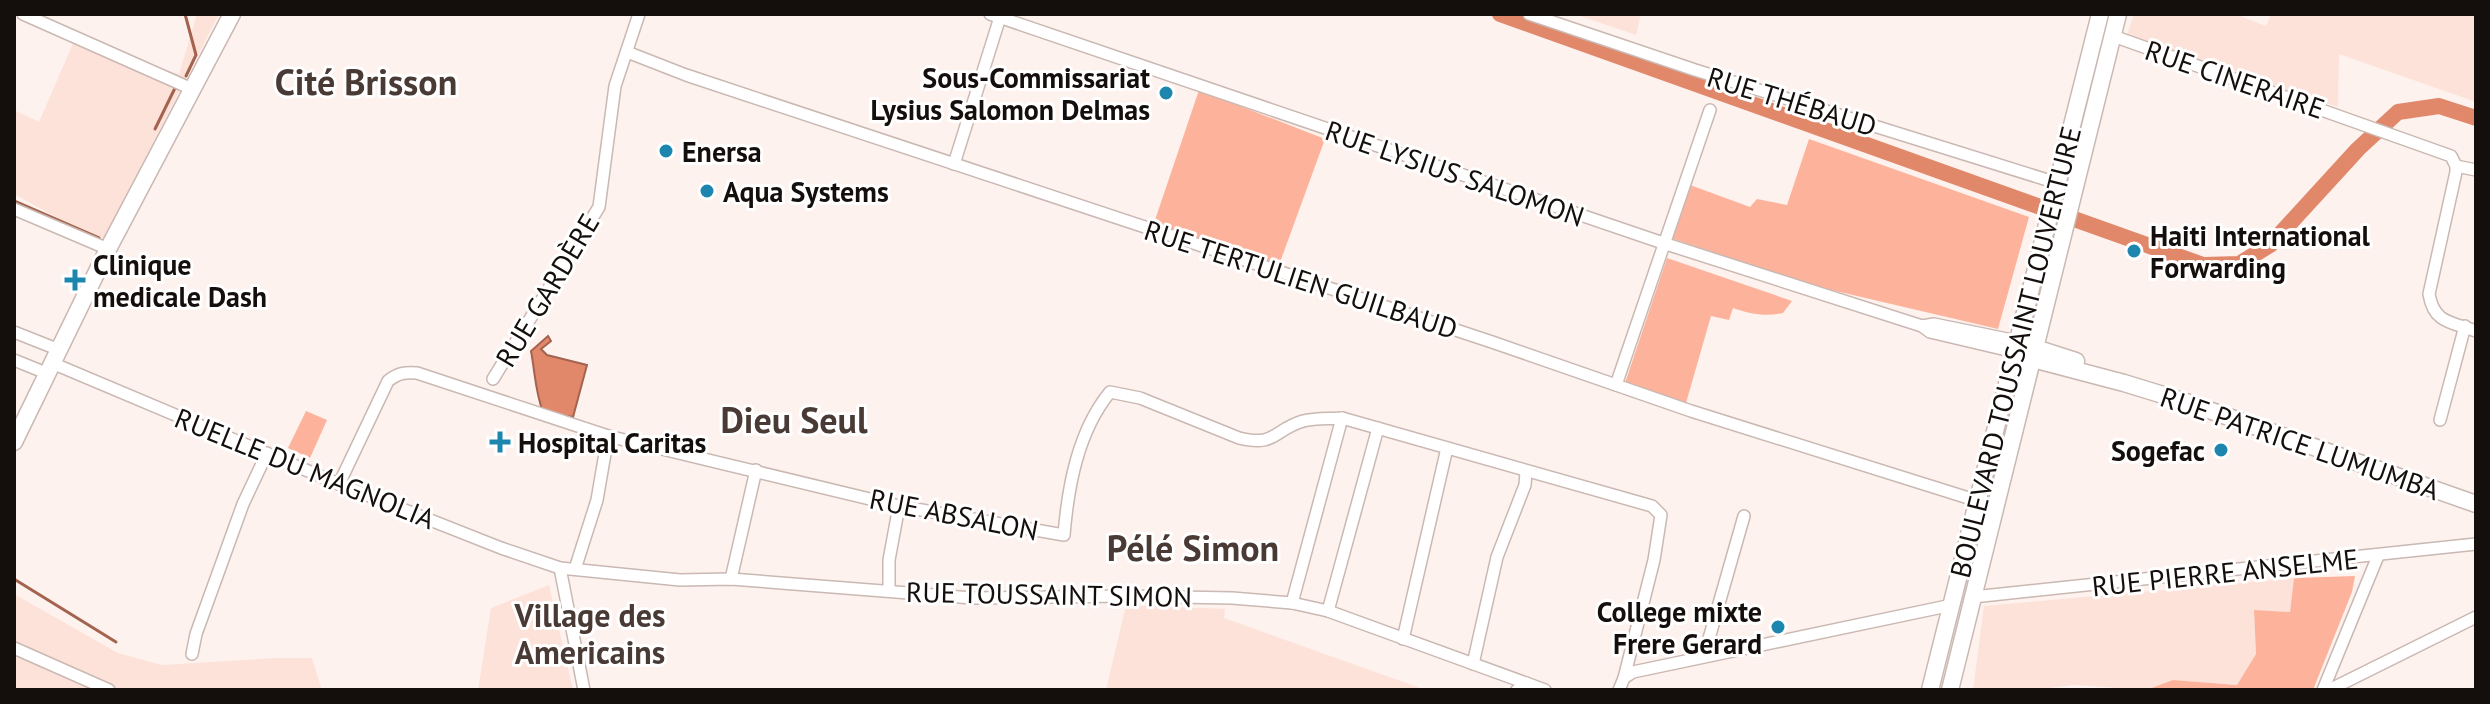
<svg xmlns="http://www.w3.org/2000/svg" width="2490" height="704" font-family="'PT Sans',sans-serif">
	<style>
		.built { fill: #fde2d9 }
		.green { fill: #fdb39b }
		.water { fill: #e1886b; stroke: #a4634e; stroke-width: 2 }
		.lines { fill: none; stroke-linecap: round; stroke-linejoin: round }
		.stream { stroke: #a4634e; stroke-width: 3 }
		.river { stroke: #e1886b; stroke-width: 16 }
		.street-casing { stroke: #cab8b2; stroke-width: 14 }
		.secondary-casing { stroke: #cab8b2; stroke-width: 19 }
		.primary-casing { stroke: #cab8b2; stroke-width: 19 }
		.street { stroke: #fff; stroke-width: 11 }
		.secondary { stroke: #fff; stroke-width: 16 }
		.primary { stroke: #fff; stroke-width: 16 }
		.poi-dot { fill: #1d86ae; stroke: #fff; stroke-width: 3 }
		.labels { text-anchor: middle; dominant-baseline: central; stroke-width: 6; stroke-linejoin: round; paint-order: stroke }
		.poi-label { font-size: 28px; font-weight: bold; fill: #140e0c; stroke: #fff; text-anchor: start }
		.street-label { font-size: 28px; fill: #140e0c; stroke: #fff }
		.quarter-label { font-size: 32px; font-weight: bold; fill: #493a35; stroke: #fff }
		.district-label { font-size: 36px; font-weight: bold; fill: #493a35; stroke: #fff }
	</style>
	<rect width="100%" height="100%" fill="#fef2ef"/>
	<g class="built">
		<path d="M197 14H219L104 239 63 221 14 194V110L39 122 74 41 179 74Z"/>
		<path d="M1574 14H1641L1636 35Z"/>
		<path d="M2134 14H2235L2266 26 2271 14H2476V102L2339 54 2338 107 2126 38Z"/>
		<path d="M2294 578 2290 612 2254 611 2256 654 2237 685 2173 680 2146 690 2074 685 2033 690H1973L1984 606Z"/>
		<path d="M549 585 573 690H478L491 608Z"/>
		<path d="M14 594 118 653 162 665 274 658H312L322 690H14Z"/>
		<path d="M1126 605 1225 609 1224 618 1426 690H1106Z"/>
	</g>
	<g class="green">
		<path d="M1199 90 1325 139 1279 265 1154 223Z"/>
		<path d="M1809 139 2029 217 1998 329 1810 285 1671 238 1690 185 1750 207 1757 199 1787 205Z"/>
		<path d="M1667 258 1792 301 1783 313C1765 317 1750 314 1733 308L1729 320 1711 316 1686 403 1625 383Z"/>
		<path d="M306 411 327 420 310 458 288 448Z"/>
		<path d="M2355 576 2352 592 2313 690H2146L2173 680 2237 685 2256 654 2254 610 2290 612 2294 578Z"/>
	</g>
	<path class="water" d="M548 336 551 341 541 349 547 355 587 365 573 417 543 412C535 391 535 372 531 351Z"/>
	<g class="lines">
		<g class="stream">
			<path d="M185 14 196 55 186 76"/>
			<path d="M155 129 176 86"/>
			<path d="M14 201 99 238"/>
			<path d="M14 579 116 642"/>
		</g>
		<path class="river" d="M1500 14 2203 265 2239 264 2270 245 2358 149 2398 112 2439 106 2476 118"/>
		<defs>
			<g id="street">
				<path d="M23 14 192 89"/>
				<path d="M990 14 1663 243 1922 326 1930 332 2015 352"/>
				<path d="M1529 14 1695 70 2057 183"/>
				<path d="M2113 36 2451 156 2456 166V172L2429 294C2434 324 2452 322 2476 331"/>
				<path d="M627 52 686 75 1492 342 1691 411 1978 501"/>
				<path d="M954 164 1001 14"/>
				<path d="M2456 166 2476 170"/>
				<path d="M14 209 108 249"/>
				<path d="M1922 326 1934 324 2017 341"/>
				<path d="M14 332 57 349"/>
				<path d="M14 360 46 373"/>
				<path d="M52 363 339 484 501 548 560 568 680 580 731 579 972 598 1121 596 1232 598 1292 603 1328 611 1526 683"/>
				<path d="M493 379 599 207 615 86 639 14"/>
				<path d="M1616 385 1710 110"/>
				<path d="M2440 420 2465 326"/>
				<path d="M339 484 388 381C398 373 405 372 417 373L608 436 899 506 1064 535C1068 486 1078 431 1110 392L1140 398 1239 438C1276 447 1273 430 1303 421 1315 418 1329 419 1342 418L1652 506 1661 515 1654 560 1624 678"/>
				<path d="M560 568 584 690"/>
				<path d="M575 569 597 500 608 436"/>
				<path d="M731 579 756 470"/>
				<path d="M889 591V560L899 506"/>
				<path d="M1973 597 2476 544"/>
				<path d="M1292 603 1342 418"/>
				<path d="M1328 611 1378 428"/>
				<path d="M1403 639 1447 448"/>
				<path d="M14 648 109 690"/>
				<path d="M192 654 196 634 243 504 267 453"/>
				<path d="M1704 656 1744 516"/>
				<path d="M1473 664 1497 557 1525 485 1526 472"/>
				<path d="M1517 690 1526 683 1545 690"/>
				<path d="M1619 690 1624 678 1633 672 1952 605"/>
				<path d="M2323 690 2378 556"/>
				<path d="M2329 690 2476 617"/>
			</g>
			<g id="secondary">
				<path d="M2026 345 2076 361"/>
				<path d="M2025 357 2124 383 2186 402 2476 504"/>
				<path d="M1930 690 2100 14"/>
				<path d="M1950 690 2118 14"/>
			</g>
			<path id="primary" d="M14 442 108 249 232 14"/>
		</defs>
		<use href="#street" class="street-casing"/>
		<use href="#secondary" class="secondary-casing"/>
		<use href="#primary" class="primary-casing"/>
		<use href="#street" class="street"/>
		<use href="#secondary" class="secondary"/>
		<use href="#primary" class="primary"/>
	</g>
	<g class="poi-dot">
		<circle cx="1166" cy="93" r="8"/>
		<circle cx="666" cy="151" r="8"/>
		<circle cx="707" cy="191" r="8"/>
		<circle cx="2134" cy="251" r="8"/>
		<path d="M71 268h8v8h8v8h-8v8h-8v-8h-8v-8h8z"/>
		<path d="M496 430h8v8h8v8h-8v8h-8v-8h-8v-8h8z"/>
		<circle cx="2221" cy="450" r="8"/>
		<circle cx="1778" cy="627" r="8"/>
	</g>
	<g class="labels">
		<g class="poi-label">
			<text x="1150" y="77" text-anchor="end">Sous-Commissariat<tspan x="1150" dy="32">Lysius Salomon Delmas</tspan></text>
			<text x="682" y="151">Enersa</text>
			<text x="723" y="191">Aqua Systems</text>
			<text x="2150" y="235">Haiti International<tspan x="2150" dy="32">Forwarding</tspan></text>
			<text x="93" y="264">Clinique<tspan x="93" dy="32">medicale Dash</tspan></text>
			<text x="518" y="442">Hospital Caritas</text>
			<text x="2205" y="450" text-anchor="end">Sogefac</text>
			<text x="1762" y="611" text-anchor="end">College mixte<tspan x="1762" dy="32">Frere Gerard</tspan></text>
		</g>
		<g class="street-label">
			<text transform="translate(2235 79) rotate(19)">RUE CINERAIRE</text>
			<text transform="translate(1792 101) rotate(17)">RUE THÉBAUD</text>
			<text transform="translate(1455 173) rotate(19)">RUE LYSIUS SALOMON</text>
			<text transform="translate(1301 279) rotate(18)">RUE TERTULIEN GUILBAUD</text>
			<text transform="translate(547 290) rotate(-59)">RUE GARDÈRE</text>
			<text transform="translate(2015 352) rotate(-76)">BOULEVARD TOUSSAINT LOUVERTURE</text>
			<text transform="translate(2300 443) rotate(19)">RUE PATRICE LUMUMBA</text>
			<text transform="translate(305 468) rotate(22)">RUELLE DU MAGNOLIA</text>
			<text transform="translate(954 514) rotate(11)">RUE ABSALON</text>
			<text transform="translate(2225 572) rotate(-6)">RUE PIERRE ANSELME</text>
			<text transform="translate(1049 594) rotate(1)">RUE TOUSSAINT SIMON</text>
		</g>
		<g class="quarter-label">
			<text x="590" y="615">Village des<tspan x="590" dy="37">Americains</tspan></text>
		</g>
		<g class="district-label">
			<text x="366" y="81">Cité Brisson</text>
			<text x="794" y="419">Dieu Seul</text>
			<text x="1193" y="547">Pélé Simon</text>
		</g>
	</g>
	<rect width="2490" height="704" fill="none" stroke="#140e0c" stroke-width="32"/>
</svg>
